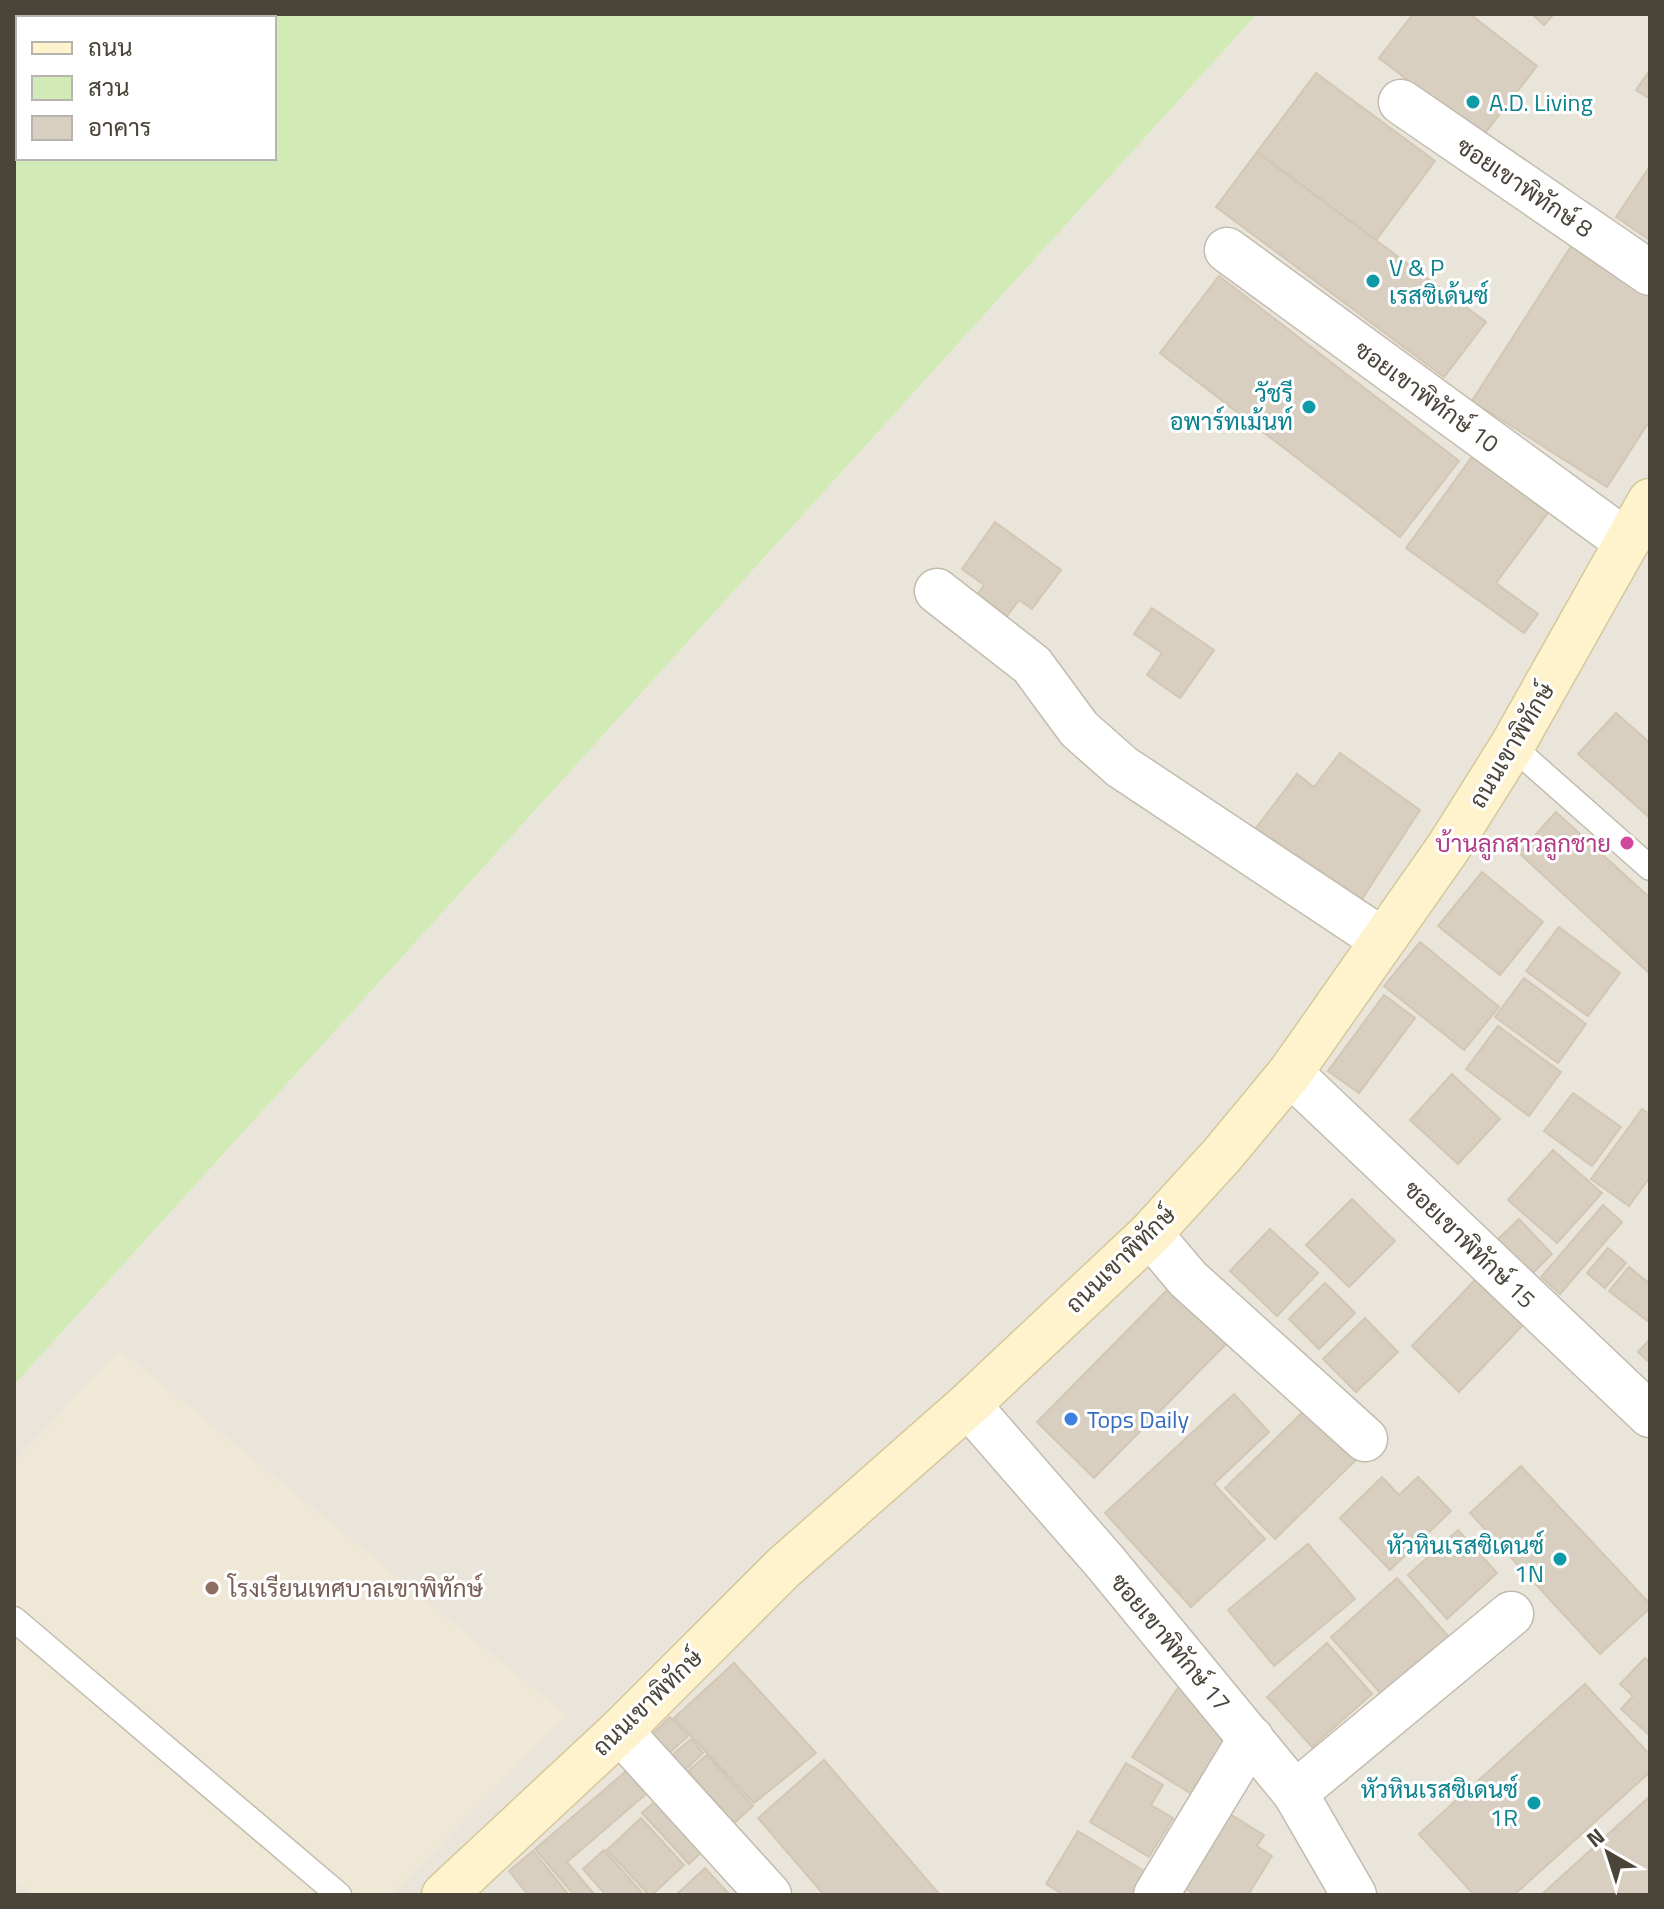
<svg xmlns="http://www.w3.org/2000/svg" width="1664" height="1909" font-family="'Titillium Web',Sarabun,sans-serif">
	<style>
		.residential { fill: #eae5da }
		.education { fill: #efe8d6 }
		.green { fill: #d2eab5; fill-rule: evenodd }
		.building { fill: #d8cfc1; stroke: #d3c7b4; stroke-width: 2 }
		.lines { fill: none; stroke-linecap: round; stroke-linejoin: round }
		.lane-casing { stroke: #c2bbae; stroke-width: 27 }
		.street-casing { stroke: #c2bbae; stroke-width: 47 }
		.secondary-casing { stroke: #d6c79b; stroke-width: 47 }
		.lane { stroke: #fff; stroke-width: 24 }
		.street { stroke: #fff; stroke-width: 44 }
		.secondary { stroke: #fff3cd; stroke-width: 44 }
		.culture-dot { fill: #0f9aa8; stroke: #fff; stroke-width: 3 }
		.hotel-dot { fill: #d1479c; stroke: #fff; stroke-width: 3 }
		.shop-dot { fill: #3f7fe0; stroke: #fff; stroke-width: 3 }
		.education-dot { fill: #8d6e63; stroke: #fff; stroke-width: 3 }
		.labels { text-anchor: middle; dominant-baseline: central; stroke-width: 6; stroke-linejoin: round; paint-order: stroke }
		.culture-label { font-size: 24px; fill: #0d838f; stroke: #fff; text-anchor: end }
		.street-label { font-size: 24px; fill: #4b4439; stroke: #fff }
		.hotel-label { font-size: 24px; fill: #b23c85; stroke: #fff; text-anchor: end }
		.shop-label { font-size: 24px; fill: #366cbe; stroke: #fff; text-anchor: start }
		.education-label { font-size: 24px; fill: #785e54; stroke: #fff; text-anchor: start }
	</style>
	<rect width="100%" height="100%" fill="#f6f3ec"/>
	<path class="residential" d="M1257 14H1650V1895H14V1385Z"/>
	<path class="education" d="M120 1350 566 1715 392 1895H34L14 1879V1461Z"/>
	<path class="green" d="M14 14H1257L14 1385ZM18 18H274V158H18Z"/>
	<g class="building">
		<path d="M1413 14H1470L1537 66 1482 137 1379 58Z"/>
		<path d="M1532 14H1554L1544 25Z"/>
		<path d="M1650 70V99L1636 90Z"/>
		<path d="M1316 73 1435 161 1376 240 1257 152Z"/>
		<path d="M1257 152 1486 322 1444 377 1216 207Z"/>
		<path d="M1650 166V240L1616 217Z"/>
		<path d="M1577 237 1650 284V420L1607 487 1472 401Z"/>
		<path d="M1219 276 1459 461 1400 537 1160 353Z"/>
		<path d="M1482 443 1559 498 1496 583 1538 614 1524 633 1406 548Z"/>
		<path d="M995 522 1061 570 1032 609 1019 600 1007 616 977 595 984 585 962 569Z"/>
		<path d="M1152 608 1214 650 1180 698 1147 675 1162 653 1134 634Z"/>
		<path d="M1616 713 1650 743V818L1578 754Z"/>
		<path d="M1340 753 1420 810 1360 902 1256 828 1297 774 1314 787Z"/>
		<path d="M1556 812 1650 898V974L1519 853Z"/>
		<path d="M1482 872 1543 922 1500 975 1438 926Z"/>
		<path d="M1559 927 1620 973 1588 1016 1526 971Z"/>
		<path d="M1420 942 1499 1007 1464 1050 1384 986Z"/>
		<path d="M1524 978 1586 1024 1558 1063 1495 1017Z"/>
		<path d="M1384 995 1415 1018 1359 1093 1328 1071Z"/>
		<path d="M1498 1026 1561 1072 1529 1116 1466 1069Z"/>
		<path d="M1452 1074 1500 1119 1458 1164 1410 1120Z"/>
		<path d="M1573 1093 1621 1127 1592 1166 1544 1131Z"/>
		<path d="M1642 1109 1650 1114V1177L1629 1206 1591 1179Z"/>
		<path d="M1553 1150 1602 1193 1557 1243 1508 1200Z"/>
		<path d="M1352 1199 1395 1241 1349 1287 1306 1245Z"/>
		<path d="M1603 1205 1622 1222 1560 1294 1541 1277Z"/>
		<path d="M1519 1219 1552 1254 1530 1276 1496 1241Z"/>
		<path d="M1270 1229 1318 1273 1277 1316 1230 1271Z"/>
		<path d="M1608 1248 1626 1263 1605 1288 1587 1273Z"/>
		<path d="M1629 1267 1650 1284V1323L1609 1291Z"/>
		<path d="M1475 1280 1523 1325 1459 1392 1412 1346Z"/>
		<path d="M1175 1282 1232 1338 1094 1478 1037 1422Z"/>
		<path d="M1325 1283 1355 1313 1319 1349 1289 1319Z"/>
		<path d="M1365 1318 1398 1352 1356 1392 1323 1359Z"/>
		<path d="M1650 1339V1363L1638 1352Z"/>
		<path d="M1234 1394 1269 1432 1214 1484 1265 1539 1191 1607 1105 1513Z"/>
		<path d="M1309 1406 1359 1457 1275 1539 1225 1488Z"/>
		<path d="M1521 1466 1650 1604V1608L1600 1654 1470 1513Z"/>
		<path d="M1382 1477 1399 1495 1418 1477 1451 1511 1390 1570 1340 1518Z"/>
		<path d="M1458 1530 1497 1573 1447 1619 1408 1575Z"/>
		<path d="M1308 1544 1355 1599 1274 1666 1228 1610Z"/>
		<path d="M1397 1578 1449 1637 1383 1696 1331 1637Z"/>
		<path d="M1327 1643 1372 1694 1312 1747 1267 1697Z"/>
		<path d="M1645 1658 1650 1663V1736L1621 1709 1633 1696 1620 1684Z"/>
		<path d="M734 1663 816 1753 754 1803 674 1718Z"/>
		<path d="M1585 1684 1650 1755V1772L1514 1895H1474L1419 1834Z"/>
		<path d="M1179 1686 1230 1742 1203 1801 1132 1757Z"/>
		<path d="M670 1717 688 1736 666 1756 648 1738Z"/>
		<path d="M691 1739 703 1753 684 1771 671 1756Z"/>
		<path d="M707 1755 753 1806 734 1823 688 1771Z"/>
		<path d="M824 1760 940 1895H824L758 1818Z"/>
		<path d="M1126 1763 1163 1785 1151 1805 1173 1818 1149 1857 1090 1822Z"/>
		<path d="M632 1766 652 1789 567 1862 595 1895H574L535 1849Z"/>
		<path d="M662 1795 708 1846 689 1864 642 1813Z"/>
		<path d="M1649 1797 1650 1895H1541Z"/>
		<path d="M1225 1811 1264 1835 1257 1846 1272 1856 1248 1895H1196L1178 1884Z"/>
		<path d="M641 1818 684 1865 652 1895H649L607 1850Z"/>
		<path d="M1078 1831 1149 1874 1137 1895H1064L1046 1884Z"/>
		<path d="M604 1850 644 1895H606L583 1869Z"/>
		<path d="M533 1851 569 1895H528L509 1871Z"/>
		<path d="M705 1868 730 1895H676Z"/>
	</g>
	<g class="lines">
		<defs>
			<g id="lane">
				<path d="M1512 746 1650 868"/>
				<path d="M14 1619 339 1895"/>
			</g>
			<g id="street">
				<path d="M1401 102 1650 273"/>
				<path d="M1227 250 1627 542"/>
				<path d="M937 591 1032 665 1079 729 1122 767 1381 939"/>
				<path d="M1290 1073 1650 1415"/>
				<path d="M1150 1234 1188 1279 1365 1439"/>
				<path d="M968 1405 1105 1562 1295 1793 1354 1895"/>
				<path d="M620 1731 769 1895"/>
				<path d="M1295 1793 1511 1614"/>
				<path d="M1156 1895 1251 1738"/>
			</g>
			<path id="secondary" d="M444 1895 620 1731 783 1568 968 1405 1150 1234 1222 1155 1290 1073 1448 848 1512 746 1650 501"/>
		</defs>
		<use href="#lane" class="lane-casing"/>
		<use href="#street" class="street-casing"/>
		<use href="#secondary" class="secondary-casing"/>
		<use href="#lane" class="lane"/>
		<use href="#street" class="street"/>
		<use href="#secondary" class="secondary"/>
	</g>
	<g class="culture-dot">
		<circle cx="1473" cy="102" r="8"/>
		<circle cx="1373" cy="281" r="8"/>
		<circle cx="1309" cy="407" r="8"/>
		<circle cx="1560" cy="1559" r="8"/>
		<circle cx="1534" cy="1803" r="8"/>
	</g>
	<circle class="hotel-dot" cx="1627" cy="843" r="8"/>
	<circle class="shop-dot" cx="1071" cy="1419" r="8"/>
	<circle class="education-dot" cx="212" cy="1588" r="8"/>
	<g class="labels">
		<g class="culture-label">
			<text x="1489" y="102" text-anchor="start">A.D. Living</text>
			<text x="1389" y="267" text-anchor="start">V &amp; P<tspan x="1389" dy="28">เรสซิเด้นซ์</tspan></text>
			<text x="1293" y="393">วัชรี<tspan x="1293" dy="28">อพาร์ทเม้นท์</tspan></text>
			<text x="1544" y="1545">หัวหินเรสซิเดนซ์<tspan x="1544" dy="28">1N</tspan></text>
			<text x="1518" y="1789">หัวหินเรสซิเดนซ์<tspan x="1518" dy="28">1R</tspan></text>
		</g>
		<g class="street-label">
			<text transform="translate(1525 187) rotate(34)">ซอยเขาพิทักษ์ 8</text>
			<text transform="translate(1427 396) rotate(36)">ซอยเขาพิทักษ์ 10</text>
			<text transform="translate(1511 745) rotate(-59)">ถนนเขาพิทักษ์</text>
			<text transform="translate(1470 1244) rotate(44)">ซอยเขาพิทักษ์ 15</text>
			<text transform="translate(1120 1259) rotate(-44)">ถนนเขาพิทักษ์</text>
			<text transform="translate(1171 1642) rotate(50)">ซอยเขาพิทักษ์ 17</text>
			<text transform="translate(647 1702) rotate(-44)">ถนนเขาพิทักษ์</text>
		</g>
		<g class="hotel-label">
			<text x="1611" y="843">บ้านลูกสาวลูกชาย</text>
		</g>
		<g class="shop-label">
			<text x="1087" y="1419">Tops Daily</text>
		</g>
		<g class="education-label">
			<text x="228" y="1588">โรงเรียนเทศบาลเขาพิทักษ์</text>
		</g>
	</g>
	<rect width="1664" height="1909" fill="none" stroke="#4b4439" stroke-width="32"/>
	<rect x="16" y="16" width="260" height="144" fill="#ffffff" stroke="#b7b4b0" stroke-width="2"/>
	<rect x="32" y="42" width="40" height="12" fill="#fff3cd" stroke="#b7b4b0" stroke-width="2"/>
	<text x="88" y="56" font-size="24" fill="#4b4439">ถนน</text>
	<rect x="32" y="76" width="40" height="24" fill="#d2eab5" stroke="#b7b4b0" stroke-width="2"/>
	<text x="88" y="96" font-size="24" fill="#4b4439">สวน</text>
	<rect x="32" y="116" width="40" height="24" fill="#d8cfc1" stroke="#b7b4b0" stroke-width="2"/>
	<text x="88" y="136" font-size="24" fill="#4b4439">อาคาร</text>
	<g transform="translate(1608 1853) rotate(321)" stroke="#ffffff" stroke-width="6" paint-order="stroke">
	<path d="M0-6L14 30L0 20L-14 30Z" fill="#4b4439"/>
	<text y="-12" font-size="22" font-weight="bold" text-anchor="middle" fill="#4b4439">N</text>
	</g>
</svg>
